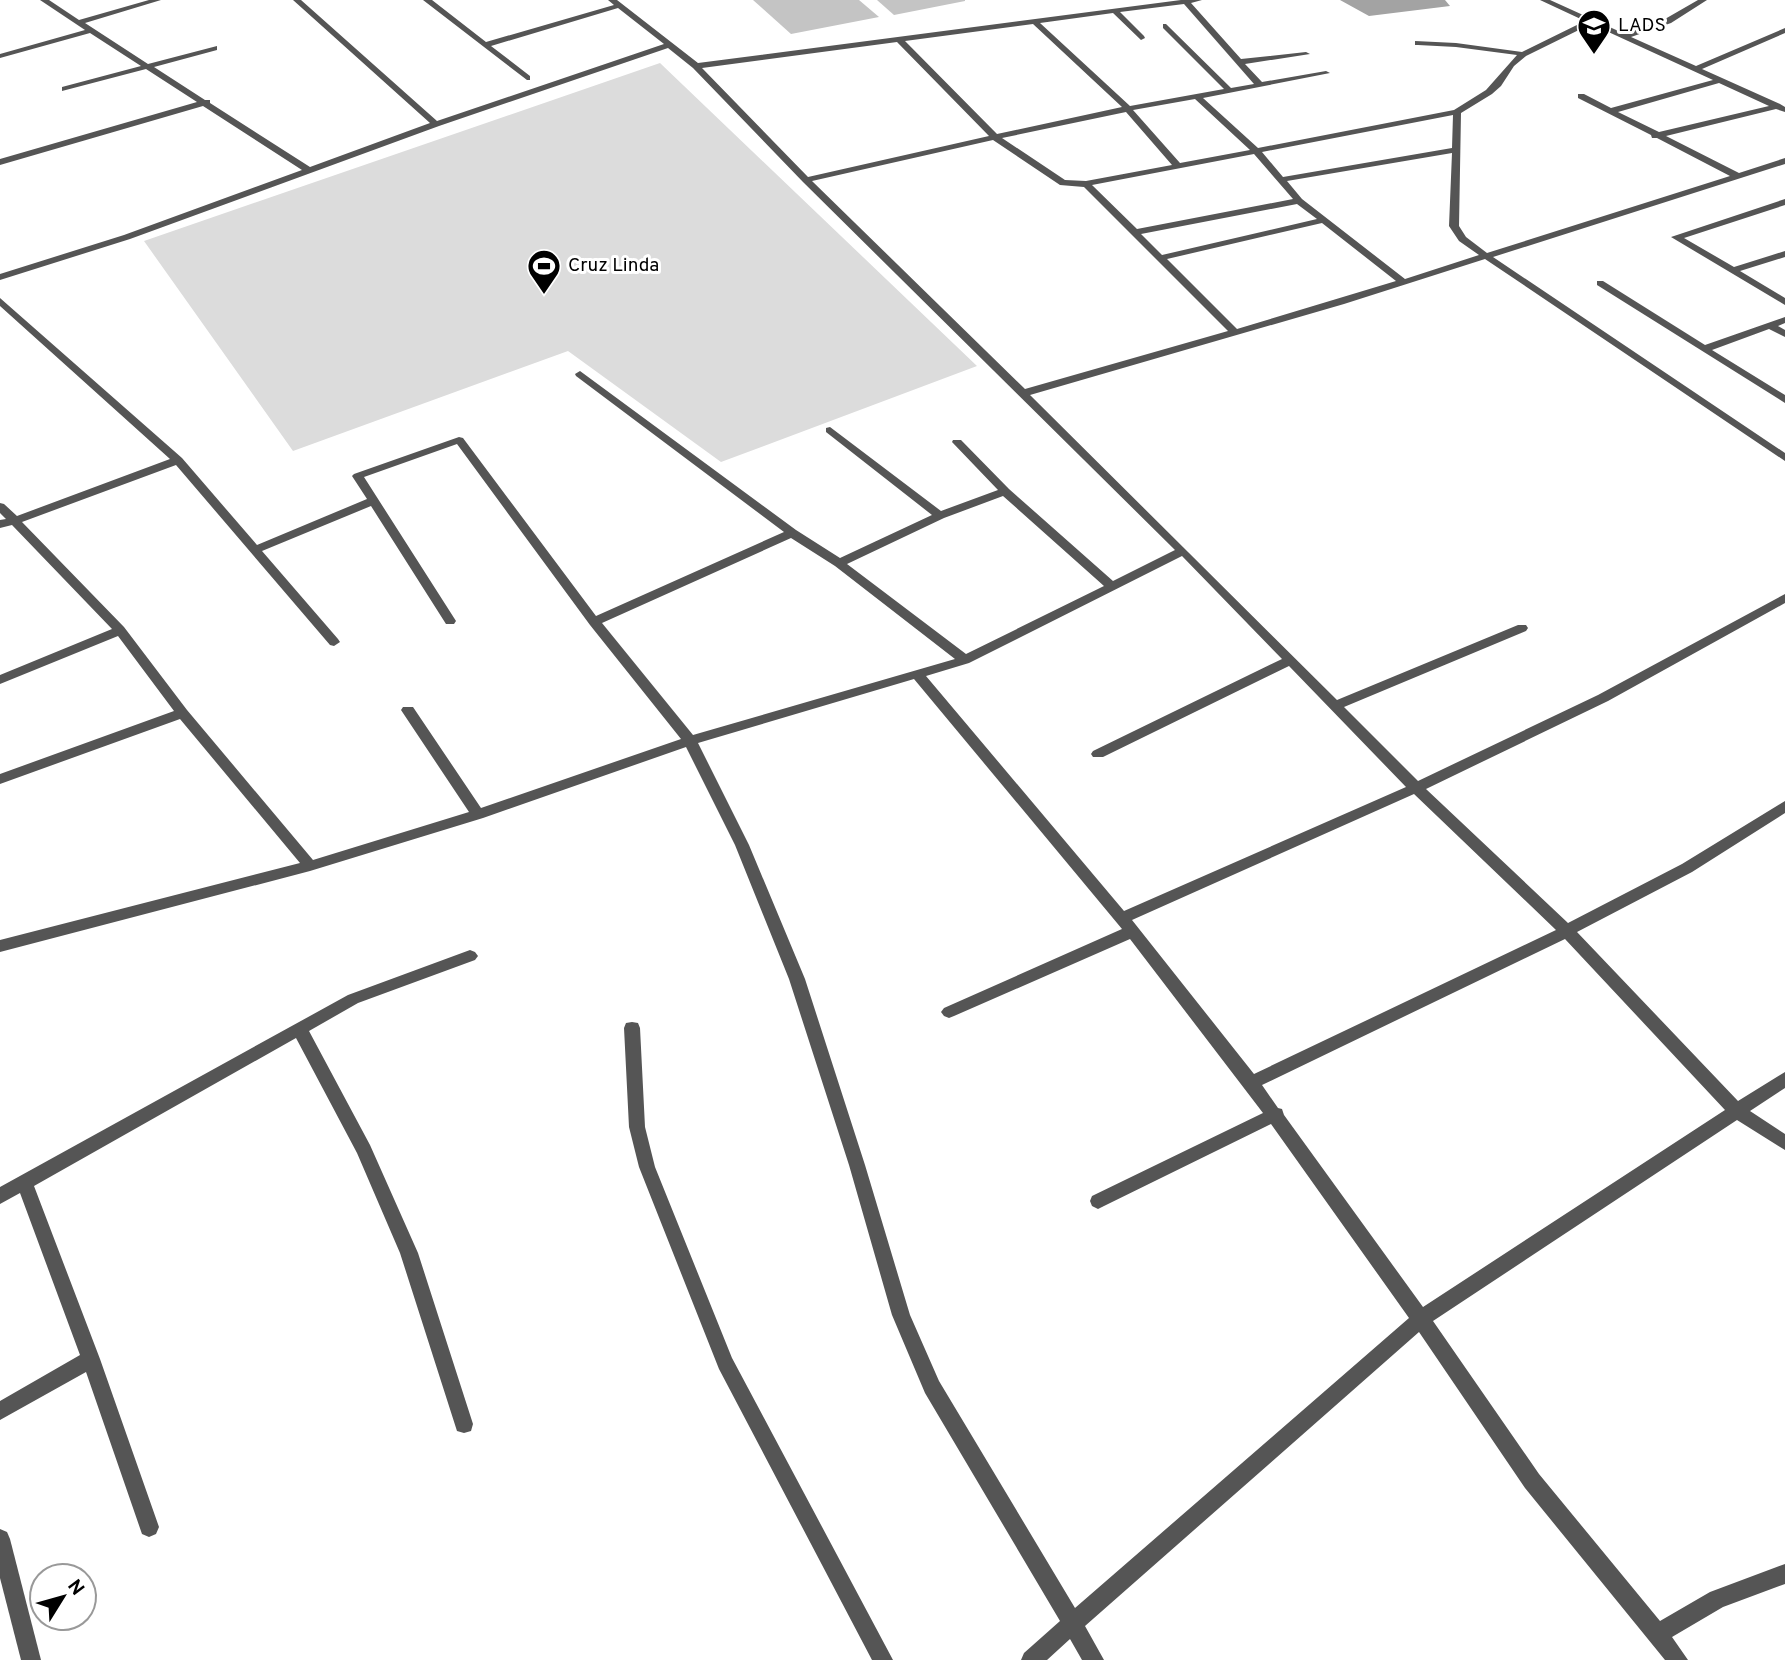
<svg xmlns="http://www.w3.org/2000/svg" width="1785" height="1660" font-family="Overpass,sans-serif">
	<style>
		.green { fill: #dcdcdc }
		.water { fill: #a3a3a3 }
		.building { fill: #c4c4c4 }
		.lines { fill: none; stroke-linecap: round; stroke-linejoin: round }
		.street { fill: #555; fill-rule: evenodd }
		.labels { text-anchor: middle; dominant-baseline: central; stroke-width: 6; stroke-linejoin: round; paint-order: stroke }
		.far-poi-label { font-size: 19px; fill: #000; stroke: #fff; text-anchor: start }
	</style>
	<rect width="100%" height="100%" fill="#fff"/>
	<path class="green" d="M660 63 977 366 721 462 568 351 293 451 144 241Z"/>
	<path class="water" d="M1340 0H1445L1450 6 1369 16Z"/>
	<g class="building">
		<path d="M753 0H859L879 17 791 34Z"/>
		<path d="M877 0H965V1L894 15Z"/>
	</g>
	<g class="lines">
		<g class="street">
			<path d="M40 0H49L79 20 149 0H161L85 23 148 64 217 46V50L154 67 205 100H210V103L310 167 430 123 293 0H301L437 121 664 44 618 8 491 46 530 76V80H527L423 0H432L486 42 614 5 608 0H617L698 63 1181 0H1202L1191 3 1241 59 1306 52 1310 54 1245 64 1262 82 1326 71 1330 73 1203 98 1258 148 1454 110 1486 90 1517 55 1456 47 1418 45H1415V41L1456 43 1522 52 1585 21 1540 0H1550L1625 34 1665 19 1698 0H1707L1671 23 1631 37 1696 66 1785 28V33L1702 69 1780 104 1785 107V112L1776 109 1666 136 1739 173 1785 158V164L1493 257 1785 453V461L1485 259 1344 304 1030 395 1337 700 1518 625H1526L1528 628 1526 631 1344 707 1418 781 1598 695 1785 594V603L1608 701 1426 789 1568 923 1682 864 1785 801V813L1692 872 1577 932 1738 1101 1785 1072V1088L1750 1111 1785 1134V1150L1737 1120 1433 1321 1539 1474 1660 1621 1710 1592 1785 1564V1584L1723 1607 1672 1637 1688 1660H1665L1525 1488 1419 1332 1085 1626 1104 1660H1082L1070 1639 1047 1660H1021L1024 1653 1060 1621 925 1393 892 1315 849 1165 789 979 735 845 686 747 483 818 310 871 0 952V940L300 863 180 719 0 784V774L174 711 118 636 0 684V675L112 629 12 525 0 528V520L6 519 0 513V503L4 504 17 516 170 459 0 306V298L182 458 257 545 367 499 352 476 354 474 459 437 463 438 596 616 784 532 576 376 575 374 580 371 796 530 840 558 932 515 826 432V428L830 427 941 511 998 490 952 442 953 440H961L1009 489 1113 581 1175 550 803 182 693 68 668 48 439 126 130 239 0 280V274L124 235 302 170 203 106 0 165V159L197 102 146 69 62 91V87L141 66 90 33 0 58V54L85 30ZM1184 4 1254 84 1231 88 1166 24H1163V28L1224 89 1130 106 1040 23 1113 13 1141 40 1145 38 1144 36 1120 12ZM1033 24 1122 107 997 134 905 41ZM1591 24 1713 80 1611 108 1584 94H1578V98L1651 135 1652 138H1657L1730 176 1487 253 1466 237 1459 226 1461 113 1492 94 1501 86 1514 66 1526 56ZM897 42 989 136 808 177 702 68ZM1719 83 1769 106 1659 132 1618 112ZM1195 99 1250 150 1180 163 1133 110ZM1126 112 1172 165 1086 181 1065 180 1002 138ZM1453 115 1452 148 1283 177 1262 152ZM993 140 1060 185 1084 187 1228 331 1025 389 812 181ZM1452 153 1449 226 1459 241 1479 255 1405 279 1302 199 1287 181ZM1254 154 1293 199 1137 229 1092 185ZM1297 204 1317 219 1162 255 1141 234ZM1322 223 1396 281 1237 329 1167 259ZM457 444 590 625 681 739 481 808 413 707H403L401 710 469 812 313 860 187 710 124 627 22 522 176 465 330 645 334 646 340 642 338 639 262 551 371 506 446 624H454L456 621 364 477ZM1003 496 1104 586 966 654 847 564 944 518ZM791 538 835 566 955 659 693 735 602 623ZM1182 556 1282 659 1093 751 1091 754 1093 757H1103L1289 666 1406 787 1124 911 926 676 969 663ZM914 679 1122 929 944 1008 941 1012 944 1016 949 1018 954 1016 1130 939 1263 1113 1092 1196 1090 1201 1092 1206 1098 1209 1104 1206 1271 1124 1409 1318 1075 1608 939 1381 910 1315 865 1165 805 979 749 845 698 743ZM1414 794 1556 930 1254 1074 1132 920ZM1565 939 1725 1110 1423 1307 1284 1115 1282 1109 1278 1108 1262 1085Z"/>
			<path d="M1785 199V205L1684 238 1734 267 1785 251V257L1740 271 1785 298V305L1671 237Z"/>
			<path d="M1597 281H1603L1705 345 1785 317V323L1778 326 1785 330V337L1769 329 1712 350 1785 395V403L1597 285Z"/>
			<path d="M470 950 475 952 478 956 475 960 358 1003 309 1031 370 1145 418 1253 473 1424 471 1431 464 1433 457 1431 400 1253 357 1153 296 1038 34 1186 100 1359 159 1527 156 1534 149 1537 142 1534 86 1372 0 1420V1401L80 1355 20 1193 0 1204V1187L348 995Z"/>
			<path d="M632 1022 638 1023 640 1028 645 1127 655 1167 732 1358 893 1660H872L719 1369 639 1167 629 1127 624 1028 626 1023Z"/>
			<path d="M0 1529 7 1532 10 1539 41 1660H21L0 1578Z"/>
		</g>
	</g>
	<defs>
		<symbol id="university-pin" viewBox="-11 -11 22 30"><path d="M0 17L-7.5 6A9.5 9.5 0 1 1 7.5 6Z" fill="#000" stroke="#fff"/><path d="M0-5L7-2L0 1L-7-2ZM-4 1L0 2.5L4 1V4Q0 6-4 4Z" fill="#fff"/></symbol>
		<symbol id="stadium-pin" viewBox="-11 -11 22 30"><path d="M0 17L-7.5 6A9.5 9.5 0 1 1 7.5 6Z" fill="#000" stroke="#fff"/><path d="M0-5a6.5 5 0 1 0 0 10a6.5 5 0 1 0 0-10ZM-3.5-1.8h7v3.6h-7Z" fill="#fff"/></symbol>
	</defs>
	<g fill-rule="evenodd">
		<use href="#university-pin" x="1575" y="7" width="38" height="52"/>
		<use href="#stadium-pin" x="525" y="247" width="38" height="52"/>
	</g>
	<g class="labels">
		<g class="far-poi-label">
			<text x="1618" y="26">LADS</text>
			<text x="568" y="266">Cruz Linda</text>
		</g>
	</g>
	<g transform="translate(63 1597) rotate(53)"><circle r="33" fill="#ffffff" stroke="#999999" stroke-width="2"/>
	<path d="M0-5L12 26L0 18L-12 26Z" fill="#000000"/>
	<text y="-10" font-size="19" font-weight="bold" text-anchor="middle" fill="#000000">N</text>
	</g>
</svg>
